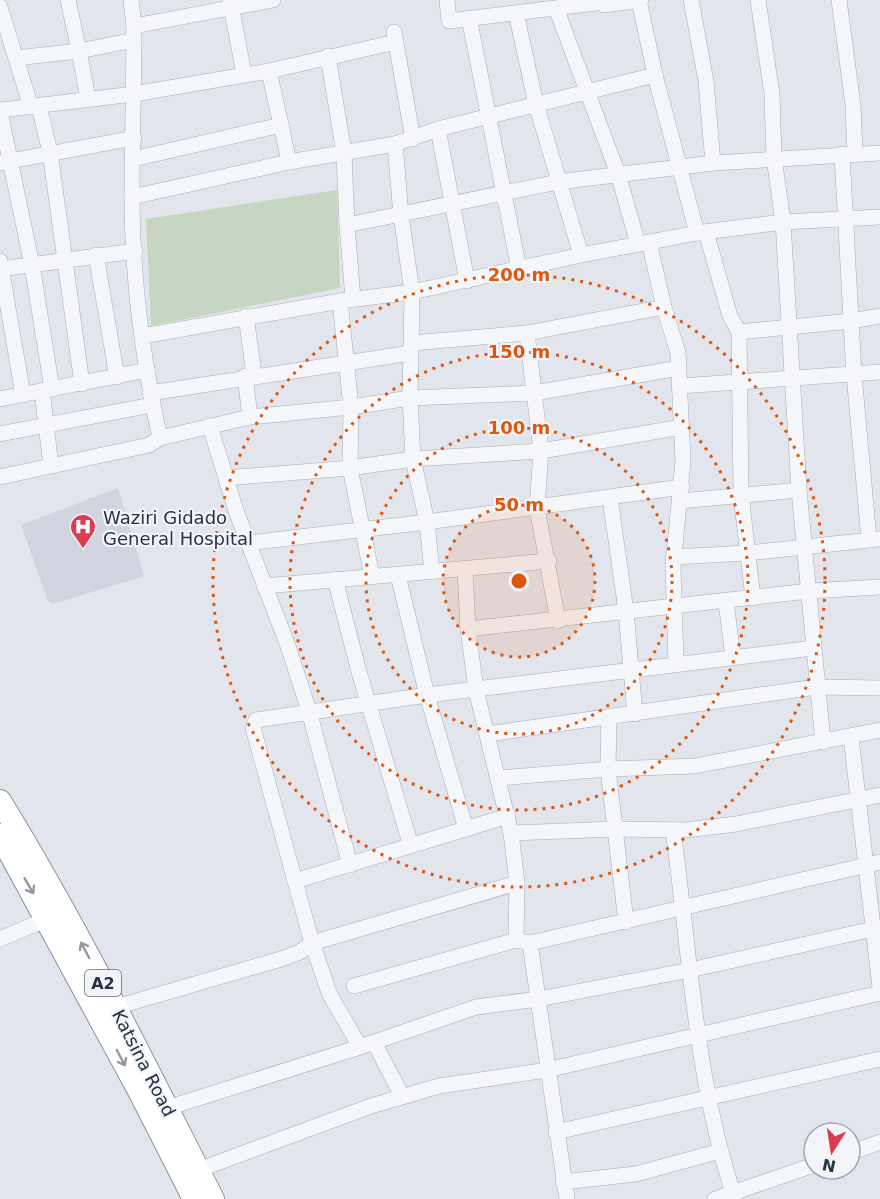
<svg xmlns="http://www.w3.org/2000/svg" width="880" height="1199" font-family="'DejaVu Sans',sans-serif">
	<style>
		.built { fill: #d0d4de }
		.green { fill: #c7d6c2 }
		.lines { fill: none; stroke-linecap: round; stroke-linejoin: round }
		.minor-casing { stroke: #a6acb7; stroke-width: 16 }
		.highway-casing { stroke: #8892a4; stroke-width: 24 }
		.minor { stroke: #f5f6f9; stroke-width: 15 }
		.highway { stroke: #fff; stroke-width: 22 }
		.oneway { stroke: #9498a2 }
		.ring { fill: none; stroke: #de570f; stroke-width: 3; stroke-dasharray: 3 6 }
		.labels { text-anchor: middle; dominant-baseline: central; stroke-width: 4.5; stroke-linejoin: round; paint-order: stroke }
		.shield { fill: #f2f4f8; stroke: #656c7b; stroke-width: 1.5 }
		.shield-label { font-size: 16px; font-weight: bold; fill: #283245 }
		.poi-label { font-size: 18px; fill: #283245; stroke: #f2f4f8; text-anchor: start }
		.street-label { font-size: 18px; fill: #283245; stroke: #f2f4f8 }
		.centre { fill: #de570f; stroke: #f2f4f8; stroke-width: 3 }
		.ring-label { font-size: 18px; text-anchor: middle; font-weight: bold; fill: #de570f; stroke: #f2f4f8; stroke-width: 4.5; stroke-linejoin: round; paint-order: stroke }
	</style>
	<rect width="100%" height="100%" fill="#e2e5ec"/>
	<path class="built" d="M118 488 144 576 53 604 48 601 21 525Z"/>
	<path class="green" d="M337 190 340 288 151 326 146 219Z"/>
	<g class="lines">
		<defs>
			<g id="minor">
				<path d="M131 0 134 26C134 83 132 139 132 196 132 275 143 361 160 438"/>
				<path d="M230 0 244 74"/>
				<path d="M447 0 449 21 604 2"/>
				<path d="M604 0V5L641 0"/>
				<path d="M639 0 655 75 697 233"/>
				<path d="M691 0 706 81 713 163"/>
				<path d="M758 0 772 94 774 158 783 222 799 490 823 742"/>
				<path d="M839 0 853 105 855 154"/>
				<path d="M0 7 31 107"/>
				<path d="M556 8 618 174 638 244"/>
				<path d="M516 13 536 104 581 255"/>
				<path d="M469 18 519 269"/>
				<path d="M134 26 273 0"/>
				<path d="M394 32 413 139"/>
				<path d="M328 56 344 153 347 225"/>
				<path d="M16 58 79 51 68 0"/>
				<path d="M269 71 396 42"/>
				<path d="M88 99 79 51 134 40"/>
				<path d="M39 106 50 152 82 384"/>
				<path d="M0 110 134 94 269 71 281 125"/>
				<path d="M0 112 32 265 52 389"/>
				<path d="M438 129 467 281"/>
				<path d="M395 144 401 215 412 292 410 398 413 459 427 522 432 572"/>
				<path d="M842 154 854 375 869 539"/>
				<path d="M289 162 395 144 438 129 655 75"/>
				<path d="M0 163 134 138"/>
				<path d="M132 197 289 162 281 125 133 159"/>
				<path d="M706 232 730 316 739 332 741 495 753 598"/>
				<path d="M649 242 664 307 678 353 683 461 673 567 676 663"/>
				<path d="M96 255 117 377"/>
				<path d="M0 261 23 395"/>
				<path d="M0 269 135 251"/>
				<path d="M353 299 347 225 558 182 713 163 880 153"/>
				<path d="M246 316 254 375"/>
				<path d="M739 332 851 321 880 316"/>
				<path d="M527 333 541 451 537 508 558 621"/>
				<path d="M143 336 340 301"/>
				<path d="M412 343 527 333 664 307"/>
				<path d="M245 376 250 417"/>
				<path d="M680 386 880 372"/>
				<path d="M42 391 51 466"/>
				<path d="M150 393 411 353"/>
				<path d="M0 399 147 370"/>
				<path d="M210 426 236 511 288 646 309 711 350 865"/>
				<path d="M0 434 152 405"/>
				<path d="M0 477 149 445 160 438 250 417 351 407 340 301 412 292 581 255 697 233 783 222 880 217"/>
				<path d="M226 478 350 468 413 459 541 451 682 427"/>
				<path d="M610 498 626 611 635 714"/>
				<path d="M680 501 799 490"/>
				<path d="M248 543 427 522 682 487"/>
				<path d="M673 557 748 553 880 539"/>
				<path d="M465 569 468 629 476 690 511 833 517 883 516 940"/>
				<path d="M398 575 427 695 466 829"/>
				<path d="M372 576 350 468 351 407 410 398 534 393 679 368"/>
				<path d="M335 579 359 672 411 846"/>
				<path d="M264 586 549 561"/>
				<path d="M726 602 733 657"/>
				<path d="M468 629 809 591 880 587"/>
				<path d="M609 717 608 769 626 922"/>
				<path d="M488 734 816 687 880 688"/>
				<path d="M851 737 880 987"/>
				<path d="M499 778 608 769 695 766 880 730"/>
				<path d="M673 830C690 953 695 1080 735 1199"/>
				<path d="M511 833 616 829 686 830 736 824 880 795"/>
				<path d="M295 881 508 816"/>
				<path d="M0 939 47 919"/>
				<path d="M530 943 567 1199"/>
				<path d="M354 986 516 940 530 943 880 862"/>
				<path d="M116 1007 281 959 300 952 312 943 517 883"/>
				<path d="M374 1042 402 1096"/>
				<path d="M360 1047 330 995 312 943 253 728 256 720 427 695 813 648"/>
				<path d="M167 1108 360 1047 476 1007 539 999 690 970 873 929"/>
				<path d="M556 1132 880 1059"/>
				<path d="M850 1153 880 1142"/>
				<path d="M198 1170 371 1106 439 1086 547 1070 880 993"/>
				<path d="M563 1182 636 1174 720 1151"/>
				<path d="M715 1199 814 1165"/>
			</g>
			<g id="highway">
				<path d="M0 801C79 929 145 1065 213 1199"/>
				<path d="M0 835 139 1091 194 1199"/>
			</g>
		</defs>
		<use href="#minor" class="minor-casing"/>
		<use href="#highway" class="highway-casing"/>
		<use href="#minor" class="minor"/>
		<use href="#highway" class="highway"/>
	</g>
	<defs><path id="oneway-shaft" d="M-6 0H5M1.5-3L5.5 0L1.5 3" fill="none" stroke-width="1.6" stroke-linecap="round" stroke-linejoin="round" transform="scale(1.5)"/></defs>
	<g class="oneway">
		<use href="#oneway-shaft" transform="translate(29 886) rotate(60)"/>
		<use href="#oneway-shaft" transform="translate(85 950) rotate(-118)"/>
		<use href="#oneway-shaft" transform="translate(121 1058) rotate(62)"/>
	</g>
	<circle cx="519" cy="581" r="76" fill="#de570f" fill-opacity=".12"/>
	<g class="ring">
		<circle cx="519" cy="581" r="76"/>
		<circle cx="519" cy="581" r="153"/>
		<circle cx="519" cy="581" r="229"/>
		<circle cx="519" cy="581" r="306"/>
	</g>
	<defs>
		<symbol id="hospital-pin" viewBox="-11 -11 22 30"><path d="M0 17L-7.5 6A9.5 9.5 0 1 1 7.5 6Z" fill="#db3c51" stroke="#f2f4f8"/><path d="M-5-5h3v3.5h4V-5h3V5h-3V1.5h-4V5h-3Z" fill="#fff"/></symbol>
	</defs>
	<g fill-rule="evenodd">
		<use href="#hospital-pin" x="68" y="512" width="30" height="40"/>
	</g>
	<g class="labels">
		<rect class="shield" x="85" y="970" width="36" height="26" rx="4.5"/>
		<g class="shield-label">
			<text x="103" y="983">A2</text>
		</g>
		<g class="poi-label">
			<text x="103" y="517">Waziri Gidado<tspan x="103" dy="21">General Hospital</tspan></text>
		</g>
		<g class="street-label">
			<text transform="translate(144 1063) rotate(63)">Katsina Road</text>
		</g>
	</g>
	<circle cx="519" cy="581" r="9" class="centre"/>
	<g class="ring-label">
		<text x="519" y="281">200 m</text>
		<text x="519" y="358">150 m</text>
		<text x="519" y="434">100 m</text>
		<text x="519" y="511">50 m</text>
	</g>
	<g transform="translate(832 1151) rotate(192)"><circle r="28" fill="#f2f4f8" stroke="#a1a6b0" stroke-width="1.5"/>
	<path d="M0-4.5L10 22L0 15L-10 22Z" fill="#db3c51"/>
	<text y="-9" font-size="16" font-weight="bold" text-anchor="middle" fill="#283245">N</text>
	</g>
</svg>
